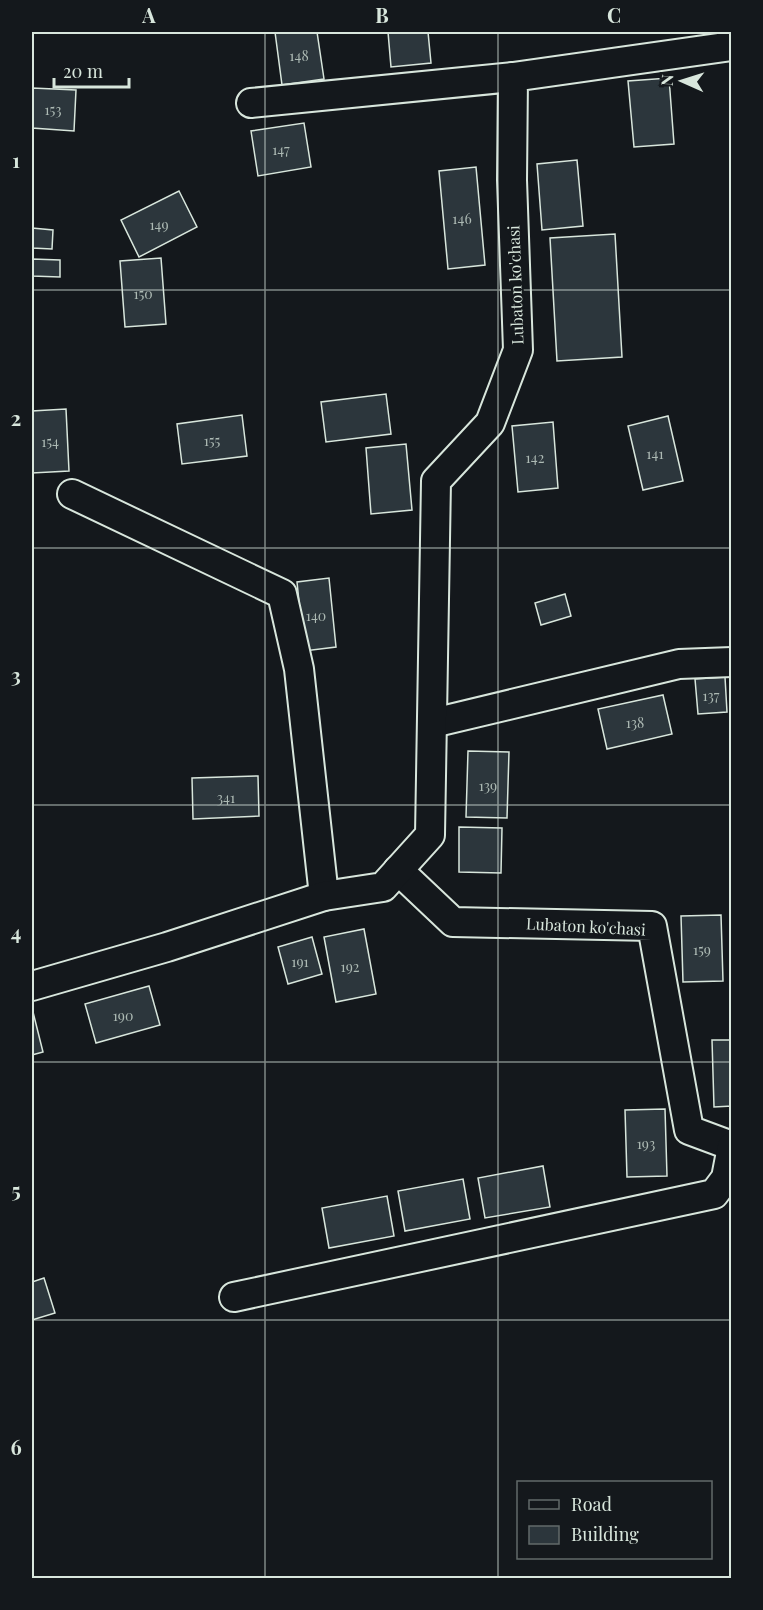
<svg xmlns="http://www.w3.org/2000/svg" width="763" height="1610" font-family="'Playfair Display',serif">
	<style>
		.building { fill: #2c363c; stroke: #d8e6dc; stroke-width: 1.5 }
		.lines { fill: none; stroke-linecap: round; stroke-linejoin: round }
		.minor-casing { stroke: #d8e6dc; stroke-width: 32 }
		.minor { stroke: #14181c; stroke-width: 28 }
		.grid { fill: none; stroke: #d8e6dc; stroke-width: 1.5; stroke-opacity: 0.55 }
		.labels { text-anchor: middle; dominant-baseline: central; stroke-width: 4.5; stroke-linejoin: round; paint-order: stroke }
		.number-label { font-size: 14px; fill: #adbab4 }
		.street-label { font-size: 16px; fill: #d8e6dc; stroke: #14181c }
		.neatline { fill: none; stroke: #d8e6dc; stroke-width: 2 }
		.grid-label { font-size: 20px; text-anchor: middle; font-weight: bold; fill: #d8e6dc }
	</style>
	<rect width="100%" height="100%" fill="#14181c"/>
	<g class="building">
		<path d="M275 32H317L324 79 282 85Z"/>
		<path d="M388 32H428L431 63 391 67Z"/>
		<path d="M669 78 674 144 634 147 628 81Z"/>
		<path d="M32 88 76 90 74 131 32 128Z"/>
		<path d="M304 123 311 167 258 176 251 131Z"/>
		<path d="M577 160 583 226 542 230 537 164Z"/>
		<path d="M476 167 485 265 448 269 439 171Z"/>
		<path d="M179 191 197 227 139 257 121 220Z"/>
		<path d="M32 228 53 230 52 249 32 248Z"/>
		<path d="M615 234 622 357 557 361 550 238Z"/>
		<path d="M161 258 166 324 125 327 120 261Z"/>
		<path d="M32 259 60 260V277L32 276Z"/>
		<path d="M386 394 391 434 326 442 321 402Z"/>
		<path d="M66 409 69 471 32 473V411Z"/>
		<path d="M242 415 247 456 182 464 177 424Z"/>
		<path d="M668 416 683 481 643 490 628 426Z"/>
		<path d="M553 422 558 488 518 492 512 426Z"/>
		<path d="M406 444 412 510 371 514 366 448Z"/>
		<path d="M329 578 336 647 304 651 297 582Z"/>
		<path d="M565 594 571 616 541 625 535 603Z"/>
		<path d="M725 677 727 712 698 714 695 679Z"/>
		<path d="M663 695 672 734 607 749 598 709Z"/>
		<path d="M468 751 509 752 507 818 466 817Z"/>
		<path d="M258 776 259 816 193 819 192 778Z"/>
		<path d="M459 827 502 828 501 873 459 872Z"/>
		<path d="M721 915 723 981 683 982 681 916Z"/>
		<path d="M364 929 376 994 336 1002 324 937Z"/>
		<path d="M312 937 322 974 288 984 278 947Z"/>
		<path d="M149 986 160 1025 96 1043 85 1004Z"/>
		<path d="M33 1012 43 1052 32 1055V1013Z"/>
		<path d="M712 1040H732V1106L714 1107Z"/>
		<path d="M665 1109 667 1176 627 1177 625 1110Z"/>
		<path d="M543 1166 550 1207 485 1218 478 1178Z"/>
		<path d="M463 1179 470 1219 405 1231 398 1191Z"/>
		<path d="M387 1196 394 1236 329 1248 322 1208Z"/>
		<path d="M44 1278 55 1313 32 1320V1282Z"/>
	</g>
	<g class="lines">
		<defs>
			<g id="minor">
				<path d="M251 103 513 77"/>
				<path d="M72 494 282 594 299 669 324 896"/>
				<path d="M433 723 679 664 732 662"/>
				<path d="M398 870 453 922 652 926 689 1130 732 1146"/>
				<path d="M32 986 167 947 324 896 383 887 430 835 436 481 490 423 518 350 512 180 513 77 732 46"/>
				<path d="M234 1297 714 1194 726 1178 732 1147"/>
			</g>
		</defs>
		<use href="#minor" class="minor-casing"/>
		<use href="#minor" class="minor"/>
	</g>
	<path class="grid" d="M265 32V1578M498 32V1578M32 290H732M32 548H732M32 805H732M32 1062H732M32 1320H732"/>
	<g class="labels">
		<g class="number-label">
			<text x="299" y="55">148</text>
			<text x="53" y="109">153</text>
			<text x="281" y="149">147</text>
			<text x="462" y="218">146</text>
			<text x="159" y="224">149</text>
			<text x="143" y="293">150</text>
			<text x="212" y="440">155</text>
			<text x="50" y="441">154</text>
			<text x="655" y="453">141</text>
			<text x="535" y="457">142</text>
			<text x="316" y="615">140</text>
			<text x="711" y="695">137</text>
			<text x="635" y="722">138</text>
			<text x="488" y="785">139</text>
			<text x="226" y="797">341</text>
			<text x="702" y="949">159</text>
			<text x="300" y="961">191</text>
			<text x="350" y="966">192</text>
			<text x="123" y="1015">190</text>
			<text x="646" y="1143">193</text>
		</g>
		<g class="street-label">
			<text transform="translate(515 285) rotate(-92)">Lubaton ko'chasi</text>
			<text transform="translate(586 926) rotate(3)">Lubaton ko'chasi</text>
		</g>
	</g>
	<rect width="763" height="1610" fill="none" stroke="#14181c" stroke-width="66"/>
	<rect x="517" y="1481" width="195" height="78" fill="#14181c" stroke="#626a69" stroke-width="1.5"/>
	<rect x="529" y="1500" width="30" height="9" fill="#14181c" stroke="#626a69" stroke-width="1.5"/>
	<text x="571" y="1511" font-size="18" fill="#d8e6dc">Road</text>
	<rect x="529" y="1526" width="30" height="18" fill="#2c363c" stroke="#626a69" stroke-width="1.5"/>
	<text x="571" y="1541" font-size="18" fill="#d8e6dc">Building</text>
	<g transform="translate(682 81) rotate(273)" stroke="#14181c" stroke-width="4.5" paint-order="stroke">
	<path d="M0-4.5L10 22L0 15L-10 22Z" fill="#d8e6dc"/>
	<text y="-9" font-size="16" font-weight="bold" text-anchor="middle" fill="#d8e6dc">N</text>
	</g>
	<path d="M54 78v9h75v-9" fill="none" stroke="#d8e6dc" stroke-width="3"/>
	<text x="63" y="78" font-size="18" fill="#d8e6dc" stroke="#14181c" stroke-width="4.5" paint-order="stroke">20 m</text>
	<rect x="33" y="33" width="697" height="1544" class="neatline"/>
	<g class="grid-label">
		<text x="149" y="23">A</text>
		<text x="382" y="23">B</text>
		<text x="614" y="23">C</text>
		<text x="16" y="168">1</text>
		<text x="16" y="426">2</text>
		<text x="16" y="683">3</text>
		<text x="16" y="940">4</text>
		<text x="16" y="1198">5</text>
		<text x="16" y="1455">6</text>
	</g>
</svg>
